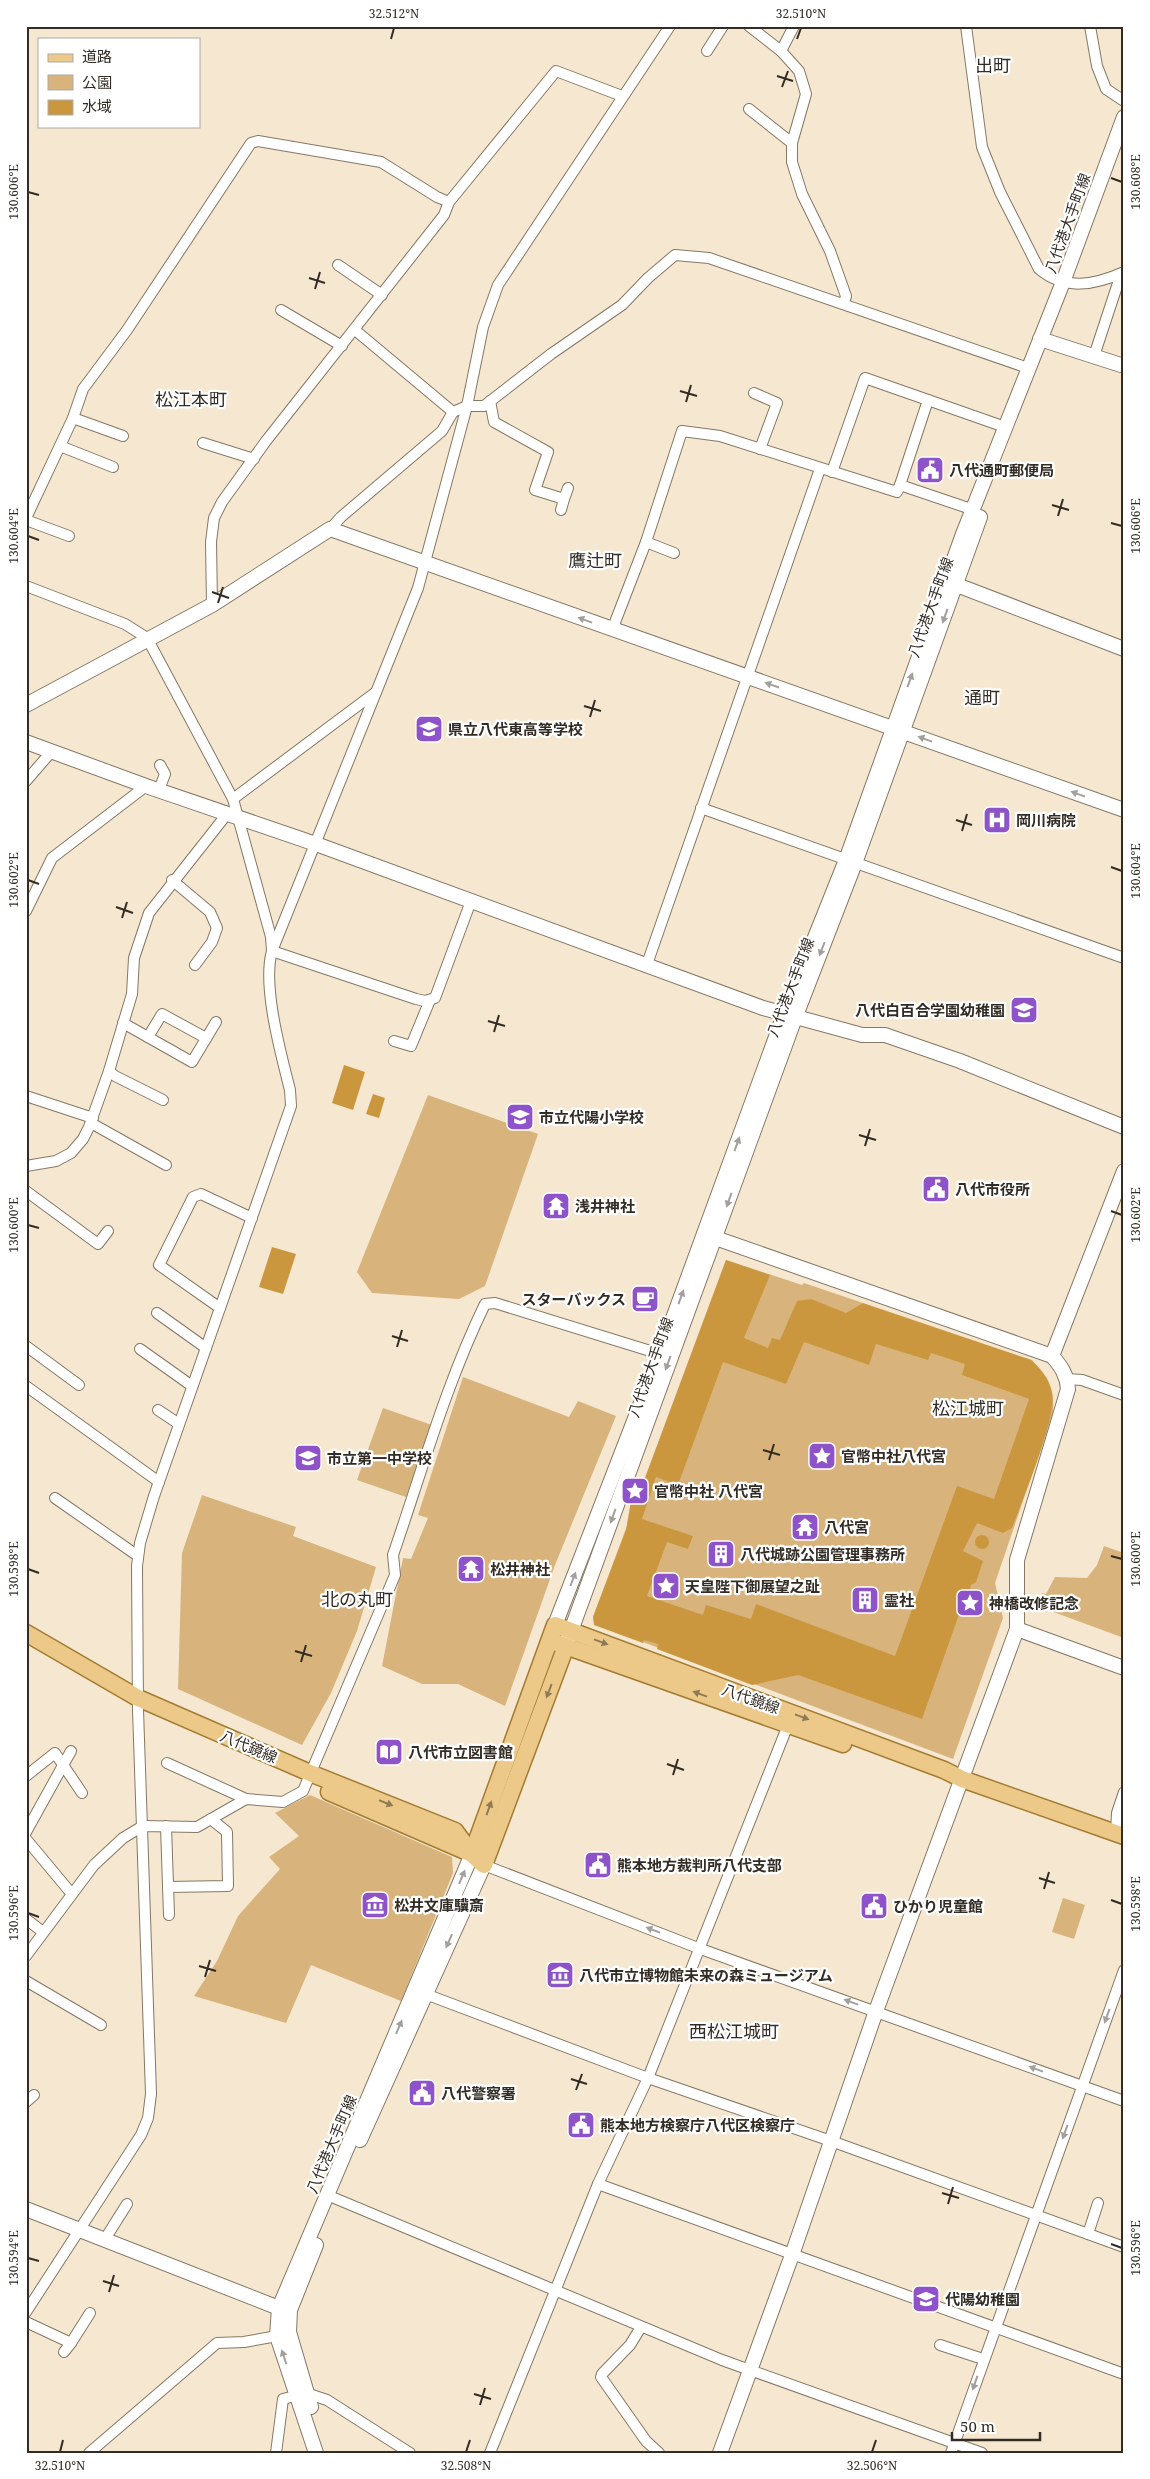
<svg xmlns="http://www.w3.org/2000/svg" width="1150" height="2479" font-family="'Noto Serif','Noto Sans JP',serif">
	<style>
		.green { fill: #d8b47c }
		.water { fill: #cb973e; fill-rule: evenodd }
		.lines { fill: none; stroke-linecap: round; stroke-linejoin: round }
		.street-casing { stroke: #857864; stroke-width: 12 }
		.secondary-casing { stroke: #857864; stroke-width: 16 }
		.primary-casing { stroke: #a37b32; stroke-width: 19 }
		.street { stroke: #fff; stroke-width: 10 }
		.secondary { stroke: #fff; stroke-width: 14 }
		.primary { stroke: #ecc988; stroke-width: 16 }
		.oneway { fill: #a3a09c }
		.oneway2 { fill: #8f7a56 }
		.ticks { fill: none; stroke: #322c24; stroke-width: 2 }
		.labels { text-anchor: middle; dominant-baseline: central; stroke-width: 4.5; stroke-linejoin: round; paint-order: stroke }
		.street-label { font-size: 15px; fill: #322c24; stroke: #fff }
		.poi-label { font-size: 15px; font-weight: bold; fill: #322c24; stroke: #fff; text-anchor: start }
		.quarter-label { font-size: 18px; fill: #322c24; stroke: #fff }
		.neatline { fill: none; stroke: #322c24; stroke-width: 2 }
		.ticks-label { font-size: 12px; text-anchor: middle; fill: #322c24 }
	</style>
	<rect width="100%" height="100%" fill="#f6e7d1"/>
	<g class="green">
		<path d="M428 1095 538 1134 485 1286 459 1299 372 1293 357 1272Z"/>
		<path d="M726 1260 802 1285 804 1283 863 1303 861 1305 1032 1360C1047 1377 1055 1390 1053 1413L995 1583 1003 1618 953 1759 595 1624 593 1617Z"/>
		<path d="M463 1377 569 1417 578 1401 616 1416 555 1565 505 1706 458 1684H422L382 1666 403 1558 411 1559 428 1518 418 1515Z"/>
		<path d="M383 1408 432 1425 406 1497 357 1480Z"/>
		<path d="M202 1495 296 1527 293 1536 376 1567 357 1631 331 1693 302 1745 178 1689 182 1553Z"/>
		<path d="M1104 1546 1124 1553V1638L1037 1606 1042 1593 1046 1594 1055 1577 1087 1578 1097 1565Z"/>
		<path d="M310 1795 452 1857 453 1873 401 2001 311 1965 286 2023 194 1996 217 1961 238 1916 280 1869 269 1857 299 1836 275 1813Z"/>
		<path d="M1063 1898 1085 1905 1074 1939 1052 1932Z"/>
	</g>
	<g class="water">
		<path d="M344 1065 365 1072 353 1110 332 1103Z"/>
		<path d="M373 1094 385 1098 379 1118 366 1114Z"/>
		<path d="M272 1247 296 1254 283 1294 259 1287Z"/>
		<path d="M726 1260 770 1275 744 1338 768 1348 772 1338 780 1340 797 1301 811 1299 846 1313 863 1303 1031 1360C1041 1369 1049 1378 1052 1392 1058 1416 1022 1501 1012 1528L1003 1533 977 1523 963 1551 983 1561 976 1582 971 1585 965 1610 961 1609 922 1719 798 1675 752 1685 657 1649 658 1644 644 1640 643 1643 594 1625 593 1617 626 1530 632 1495 640 1492ZM804 1342 869 1365 876 1344 928 1360 931 1353 965 1364 962 1375 1029 1399 994 1499 957 1486 895 1656 756 1604 751 1619 706 1605 703 1615 647 1596 667 1542 688 1549 693 1536 642 1519 656 1477 678 1485 723 1362 786 1384Z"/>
		<circle cx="982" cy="1542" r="7"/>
	</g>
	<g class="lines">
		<defs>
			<g id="street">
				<path d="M749 26 781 51 799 71 806 94 792 143V162L802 194 830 251 846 296 844 303"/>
				<path d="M966 26 982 147 1000 192 1039 269C1065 291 1095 285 1124 272"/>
				<path d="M1090 26 1097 66 1106 89 1124 101"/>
				<path d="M707 51 723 26"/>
				<path d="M781 51 794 26"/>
				<path d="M749 109 792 143"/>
				<path d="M338 265 382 295"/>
				<path d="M281 310 342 346"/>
				<path d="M355 330 453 412"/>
				<path d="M1094 356 1121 274"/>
				<path d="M754 393 777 403 760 449"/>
				<path d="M490 401 494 422 548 452 535 490 564 499 561 510"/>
				<path d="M73 418 123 436"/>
				<path d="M203 443 254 459"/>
				<path d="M60 446 113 467"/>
				<path d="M832 472 865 378 928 400"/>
				<path d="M900 485 928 400 1005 427"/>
				<path d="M564 499 568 488"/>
				<path d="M26 518 73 418 83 389 127 330 251 143 258 141 381 162 437 197 449 202"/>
				<path d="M26 520 69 536"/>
				<path d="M330 529 341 517 442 431 453 412 467 406H484L551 354 622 305 648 278 675 255 709 258 1028 368"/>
				<path d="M646 542 674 553"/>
				<path d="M26 586 125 624 147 638 233 799 271 937 272 951 416 999 425 1001 435 998 471 901"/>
				<path d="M212 605 211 542 214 518 222 502 266 441 444 215 449 202 556 71 622 96"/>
				<path d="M612 630 646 542 682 431 720 436 897 492 900 485 974 510"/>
				<path d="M26 781 52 751"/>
				<path d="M159 790 165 774 160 765"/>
				<path d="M233 799 376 692"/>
				<path d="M701 808 1124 958"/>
				<path d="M172 880 210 912 217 928 212 942 195 965"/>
				<path d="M26 911 52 858 146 786"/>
				<path d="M646 967 820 469"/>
				<path d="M123 1023 192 1062 216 1022"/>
				<path d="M148 1037 162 1014 206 1038"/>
				<path d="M394 1041 411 1046 430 1000"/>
				<path d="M109 1071 115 1076 163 1100"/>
				<path d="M26 1096 93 1118"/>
				<path d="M91 1123 166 1165"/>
				<path d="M26 1166 56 1161 71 1153 83 1139 89 1127 109 1071 132 994 134 958 149 913 227 814"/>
				<path d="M26 1191 98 1244 108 1231"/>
				<path d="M220 1308 159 1265 193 1197 201 1194 252 1218"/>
				<path d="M157 1313 206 1348"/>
				<path d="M26 1346 79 1385"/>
				<path d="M140 1349 192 1386"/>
				<path d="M1067 1379 1082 1380 1124 1395"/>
				<path d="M26 1386 159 1482"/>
				<path d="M158 1410 179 1424"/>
				<path d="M55 1498 138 1556"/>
				<path d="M167 1763 246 1799"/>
				<path d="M26 1776 55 1753 82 1793"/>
				<path d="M166 1826 169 1915"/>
				<path d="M26 1832 71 1751"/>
				<path d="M1116 1833 1117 1813 1124 1792"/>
				<path d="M26 1839 71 1893"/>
				<path d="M484 1865 698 1948 1124 2101"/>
				<path d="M168 1887 228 1886 227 1832 211 1819"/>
				<path d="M26 1919 43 1932"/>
				<path d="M26 1956 94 1865 123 1838 143 1826 197 1827 246 1799 283 1802 303 1791 395 1575 393 1555C422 1471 446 1384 485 1304L495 1303 660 1354"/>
				<path d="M26 1981 101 2025"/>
				<path d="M420 1992 648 2078 831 2141 1124 2247"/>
				<path d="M26 2102 34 2095"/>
				<path d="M598 2184 1124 2374"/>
				<path d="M327 2195 722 2360 982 2453"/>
				<path d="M1088 2234 1098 2203"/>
				<path d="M105 2239 127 2204"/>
				<path d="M26 2312 141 2135 148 2118 151 2094 138 1710 137 1566 140 1543 154 1496 291 1106 290 1090C281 1054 262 986 272 951L418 588 467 406 483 327 498 285 670 26"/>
				<path d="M26 2322 71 2343 90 2313"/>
				<path d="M641 2327 630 2345 602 2374 601 2377 646 2441 659 2453"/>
				<path d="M940 2345 983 2359"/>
				<path d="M64 2352 71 2343"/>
				<path d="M89 2453 217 2343 244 2342 277 2336"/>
				<path d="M276 2453 283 2399 306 2393 327 2400 410 2453"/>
				<path d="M490 2453 598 2184 648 2078 788 1725"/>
				<path d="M951 2453 1124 1970"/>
			</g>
			<g id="secondary">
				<path d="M1040 339 1124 366"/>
				<path d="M949 582 1124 649"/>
				<path d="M26 705 212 605 330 529 1124 810"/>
				<path d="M26 742 146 786 316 844 763 1008 862 1035H885L960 1061 1124 1127"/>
				<path d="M704 1234 1052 1356C1061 1366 1067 1375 1068 1389L1017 1560V1629L876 2011 792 2255 720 2453"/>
				<path d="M1052 1356 1124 1171"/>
				<path d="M555 1625 660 1354 784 1015 846 860 963 534 1063 282 1124 117"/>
				<path d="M1017 1629 1124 1668"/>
				<path d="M568 1639 795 1018 855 863 980 517"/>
				<path d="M360 2140 484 1865"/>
				<path d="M26 2209 279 2308"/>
				<path d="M311 2407 289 2332 290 2310 316 2245"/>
				<path d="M316 2453 277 2336 279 2308 472 1854"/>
			</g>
			<g id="primary">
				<path d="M26 1633 138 1698 310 1773 455 1831 472 1854 484 1865 566 1646"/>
				<path d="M557 1643 843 1744"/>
				<path d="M329 1792 472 1854"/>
				<path d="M472 1854 555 1625 944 1770 962 1779 1124 1836"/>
			</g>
		</defs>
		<use href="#street" class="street-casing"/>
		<use href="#secondary" class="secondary-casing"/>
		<use href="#primary" class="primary-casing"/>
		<use href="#street" class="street"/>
		<use href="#secondary" class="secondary"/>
		<use href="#primary" class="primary"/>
	</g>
	<defs><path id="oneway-solid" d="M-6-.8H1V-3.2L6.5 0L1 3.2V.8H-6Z" transform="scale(1.25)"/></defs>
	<g class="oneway">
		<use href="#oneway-solid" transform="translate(945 616) rotate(110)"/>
		<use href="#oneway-solid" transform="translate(585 620) rotate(-160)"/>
		<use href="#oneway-solid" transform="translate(910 680) rotate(-70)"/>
		<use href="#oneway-solid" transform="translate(772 685) rotate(-161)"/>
		<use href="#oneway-solid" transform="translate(925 739) rotate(-160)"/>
		<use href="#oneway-solid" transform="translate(1078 794) rotate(-160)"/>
		<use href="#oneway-solid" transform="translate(822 949) rotate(111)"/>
		<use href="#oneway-solid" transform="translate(737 1144) rotate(-70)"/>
		<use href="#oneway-solid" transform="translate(729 1200) rotate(110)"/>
		<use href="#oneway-solid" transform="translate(681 1297) rotate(-70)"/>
		<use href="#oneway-solid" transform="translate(668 1363) rotate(110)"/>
		<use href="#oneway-solid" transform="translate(613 1516) rotate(110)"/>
		<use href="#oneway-solid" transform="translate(573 1579) rotate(-69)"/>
		<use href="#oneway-solid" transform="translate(462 1877) rotate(-67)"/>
		<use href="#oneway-solid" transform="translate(653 1930) rotate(-159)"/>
		<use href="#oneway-solid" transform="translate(449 1941) rotate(114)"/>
		<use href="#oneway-solid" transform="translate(851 2002) rotate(-160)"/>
		<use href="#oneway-solid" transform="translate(1107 2016) rotate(110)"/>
		<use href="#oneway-solid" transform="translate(399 2027) rotate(-67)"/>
		<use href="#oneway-solid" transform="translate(1036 2069) rotate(-160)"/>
		<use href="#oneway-solid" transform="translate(1065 2132) rotate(110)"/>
		<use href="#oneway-solid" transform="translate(284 2357) rotate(-108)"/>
		<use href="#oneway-solid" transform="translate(975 2383) rotate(109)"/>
	</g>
	<g class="oneway2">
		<use href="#oneway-solid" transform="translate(601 1642) rotate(20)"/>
		<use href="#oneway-solid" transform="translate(549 1691) rotate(111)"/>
		<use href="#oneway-solid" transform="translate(700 1694) rotate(-160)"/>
		<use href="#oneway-solid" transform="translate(802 1717) rotate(20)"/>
		<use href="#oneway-solid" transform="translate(386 1803) rotate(22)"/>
		<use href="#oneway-solid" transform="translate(489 1808) rotate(-70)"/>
	</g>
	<path class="ticks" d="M391 39 394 28M797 39 801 28M777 76 793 81M782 87 788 71M1111 178 1122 182M28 192 39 195M309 278 325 283M315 289 320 272M680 391 697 396M686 402 691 385M1052 505 1069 510M1058 516 1063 499M1111 523 1122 526M28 536 39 540M212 592 229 598M218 603 223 587M584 706 601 711M590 717 595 700M956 820 972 825M962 831 967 814M1111 867 1122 871M28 880 39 884M116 907 133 913M122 918 127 902M488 1021 505 1026M494 1032 499 1015M859 1135 876 1140M865 1146 870 1129M1111 1211 1122 1215M28 1225 39 1228M392 1336 408 1341M397 1347 402 1330M763 1450 780 1455M769 1460 774 1444M1111 1556 1122 1559M28 1569 39 1573M295 1651 312 1656M301 1662 306 1645M667 1764 684 1770M673 1775 678 1759M1039 1878 1055 1883M1044 1889 1049 1872M1111 1900 1122 1904M28 1913 39 1917M199 1966 216 1971M205 1977 210 1960M571 2079 587 2084M576 2090 582 2074M942 2193 959 2198M948 2204 953 2187M1111 2244 1122 2248M28 2258 39 2261M103 2281 119 2286M109 2292 114 2275M474 2394 491 2399M480 2405 485 2388M60 2452 63 2440M466 2452 470 2440M872 2452 876 2440"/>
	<defs>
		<symbol id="civic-square" viewBox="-11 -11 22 22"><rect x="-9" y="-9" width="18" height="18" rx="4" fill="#8e52c9" stroke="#fff"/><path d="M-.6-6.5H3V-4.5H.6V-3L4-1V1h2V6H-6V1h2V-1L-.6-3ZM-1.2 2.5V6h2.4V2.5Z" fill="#fff"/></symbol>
		<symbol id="school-square" viewBox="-11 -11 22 22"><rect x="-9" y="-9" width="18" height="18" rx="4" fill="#8e52c9" stroke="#fff"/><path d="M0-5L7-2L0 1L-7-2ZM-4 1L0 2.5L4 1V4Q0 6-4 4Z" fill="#fff"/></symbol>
		<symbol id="hospital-square" viewBox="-11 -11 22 22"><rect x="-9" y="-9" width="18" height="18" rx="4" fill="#8e52c9" stroke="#fff"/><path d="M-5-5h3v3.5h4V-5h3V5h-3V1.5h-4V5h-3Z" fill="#fff"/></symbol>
		<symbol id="temple-square" viewBox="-11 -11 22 22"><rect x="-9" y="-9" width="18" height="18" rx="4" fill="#8e52c9" stroke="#fff"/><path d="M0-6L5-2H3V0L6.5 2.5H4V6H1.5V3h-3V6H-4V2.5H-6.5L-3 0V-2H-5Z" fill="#fff"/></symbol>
		<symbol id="cafe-square" viewBox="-11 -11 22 22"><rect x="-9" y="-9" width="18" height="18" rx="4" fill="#8e52c9" stroke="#fff"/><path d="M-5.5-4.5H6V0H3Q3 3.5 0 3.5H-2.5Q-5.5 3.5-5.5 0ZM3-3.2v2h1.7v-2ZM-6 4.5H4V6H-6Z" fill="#fff"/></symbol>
		<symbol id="sight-square" viewBox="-11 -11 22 22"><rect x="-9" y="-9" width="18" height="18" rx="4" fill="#8e52c9" stroke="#fff"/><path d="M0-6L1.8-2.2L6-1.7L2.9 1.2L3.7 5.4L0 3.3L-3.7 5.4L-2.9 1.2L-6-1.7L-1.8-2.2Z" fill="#fff"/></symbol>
		<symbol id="building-square" viewBox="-11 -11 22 22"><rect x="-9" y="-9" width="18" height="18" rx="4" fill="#8e52c9" stroke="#fff"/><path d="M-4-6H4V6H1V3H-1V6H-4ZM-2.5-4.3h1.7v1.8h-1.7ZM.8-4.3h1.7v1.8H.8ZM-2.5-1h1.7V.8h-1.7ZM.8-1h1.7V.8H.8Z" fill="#fff"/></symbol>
		<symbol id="library-square" viewBox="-11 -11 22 22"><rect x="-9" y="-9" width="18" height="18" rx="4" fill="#8e52c9" stroke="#fff"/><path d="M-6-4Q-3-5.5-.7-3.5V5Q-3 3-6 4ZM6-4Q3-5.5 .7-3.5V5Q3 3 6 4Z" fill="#fff"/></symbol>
		<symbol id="museum-square" viewBox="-11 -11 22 22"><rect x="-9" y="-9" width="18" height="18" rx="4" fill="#8e52c9" stroke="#fff"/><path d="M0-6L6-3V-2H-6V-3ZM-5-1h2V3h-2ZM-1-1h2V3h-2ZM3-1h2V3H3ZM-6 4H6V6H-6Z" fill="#fff"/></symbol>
	</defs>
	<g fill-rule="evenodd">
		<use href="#civic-square" x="914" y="454" width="32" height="32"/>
		<use href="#school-square" x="413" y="713" width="32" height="32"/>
		<use href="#hospital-square" x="981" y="804" width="32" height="32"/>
		<use href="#school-square" x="1008" y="994" width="32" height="32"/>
		<use href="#school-square" x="504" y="1101" width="32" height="32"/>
		<use href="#civic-square" x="920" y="1173" width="32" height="32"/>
		<use href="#temple-square" x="540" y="1190" width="32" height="32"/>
		<use href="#cafe-square" x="629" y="1283" width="32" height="32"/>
		<use href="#sight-square" x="806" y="1440" width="32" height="32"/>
		<use href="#school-square" x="292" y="1442" width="32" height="32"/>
		<use href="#sight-square" x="619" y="1475" width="32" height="32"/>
		<use href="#temple-square" x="789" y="1511" width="32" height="32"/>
		<use href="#building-square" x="705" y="1538" width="32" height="32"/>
		<use href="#temple-square" x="455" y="1553" width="32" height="32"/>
		<use href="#sight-square" x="650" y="1570" width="32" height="32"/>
		<use href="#building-square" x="849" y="1584" width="32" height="32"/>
		<use href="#sight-square" x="954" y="1587" width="32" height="32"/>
		<use href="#library-square" x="373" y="1736" width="32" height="32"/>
		<use href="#civic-square" x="582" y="1849" width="32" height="32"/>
		<use href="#museum-square" x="359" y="1889" width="32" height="32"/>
		<use href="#civic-square" x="858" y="1890" width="32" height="32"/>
		<use href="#museum-square" x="544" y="1959" width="32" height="32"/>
		<use href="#civic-square" x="406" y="2077" width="32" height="32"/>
		<use href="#civic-square" x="565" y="2109" width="32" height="32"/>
		<use href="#school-square" x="910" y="2283" width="32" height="32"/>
	</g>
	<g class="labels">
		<g class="street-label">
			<text transform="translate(1067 223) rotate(-70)">八代港大手町線</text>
			<text transform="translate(930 607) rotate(-70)">八代港大手町線</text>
			<text transform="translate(790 987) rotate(-69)">八代港大手町線</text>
			<text transform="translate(650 1367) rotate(-70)">八代港大手町線</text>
			<text transform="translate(751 1698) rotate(20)">八代鏡線</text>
			<text transform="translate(249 1746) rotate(23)">八代鏡線</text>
			<text transform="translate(331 2144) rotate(-67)">八代港大手町線</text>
		</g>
		<g class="poi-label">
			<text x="949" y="470">八代通町郵便局</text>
			<text x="448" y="729">県立八代東高等学校</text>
			<text x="1016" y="820">岡川病院</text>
			<text x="1005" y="1010" text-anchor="end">八代白百合学園幼稚園</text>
			<text x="539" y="1117">市立代陽小学校</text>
			<text x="955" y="1189">八代市役所</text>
			<text x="575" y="1206">浅井神社</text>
			<text x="626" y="1299" text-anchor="end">スターバックス</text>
			<text x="841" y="1456">官幣中社八代宮</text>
			<text x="327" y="1458">市立第一中学校</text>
			<text x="654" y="1491">官幣中社 八代宮</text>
			<text x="824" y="1527">八代宮</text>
			<text x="740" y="1554">八代城跡公園管理事務所</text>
			<text x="490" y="1569">松井神社</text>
			<text x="685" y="1586">天皇陛下御展望之趾</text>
			<text x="884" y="1600">霊社</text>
			<text x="989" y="1603">神橋改修記念</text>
			<text x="408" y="1752">八代市立図書館</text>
			<text x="617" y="1865">熊本地方裁判所八代支部</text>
			<text x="394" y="1905">松井文庫驥斎</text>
			<text x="893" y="1906">ひかり児童館</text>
			<text x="579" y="1975">八代市立博物館未来の森ミュージアム</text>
			<text x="441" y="2093">八代警察署</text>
			<text x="600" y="2125">熊本地方検察庁八代区検察庁</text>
			<text x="945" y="2299">代陽幼稚園</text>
		</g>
		<g class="quarter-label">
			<text x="993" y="65">出町</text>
			<text x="191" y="399">松江本町</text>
			<text x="595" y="560">鷹辻町</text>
			<text x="982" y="697">通町</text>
			<text x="968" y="1408">松江城町</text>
			<text x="357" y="1599">北の丸町</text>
			<text x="734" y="2031">西松江城町</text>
		</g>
	</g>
	<rect width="1150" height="2479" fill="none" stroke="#ffffff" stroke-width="55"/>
	<rect x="38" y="38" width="162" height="90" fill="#ffffff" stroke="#adaba7"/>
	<rect x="48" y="54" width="25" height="8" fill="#ecc988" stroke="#adaba7"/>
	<text x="82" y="62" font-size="15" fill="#322c24">道路</text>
	<rect x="48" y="75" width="25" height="15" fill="#d8b47c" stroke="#adaba7"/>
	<text x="82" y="88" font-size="15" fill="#322c24">公園</text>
	<rect x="48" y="100" width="25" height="15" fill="#cb973e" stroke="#adaba7"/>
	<text x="82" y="112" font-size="15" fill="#322c24">水域</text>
	<path d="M952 2432v8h88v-8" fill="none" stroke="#322c24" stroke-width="2.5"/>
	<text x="960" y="2432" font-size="15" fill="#322c24" stroke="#ffffff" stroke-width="4" paint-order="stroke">50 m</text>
	<rect x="28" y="28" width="1094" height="2424" class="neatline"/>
	<g class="ticks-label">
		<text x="394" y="18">32.512°N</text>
		<text x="801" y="18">32.510°N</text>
		<text transform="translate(1136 182) rotate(-90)" y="4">130.608°E</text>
		<text transform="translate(14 192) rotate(-90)" y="4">130.606°E</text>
		<text transform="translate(1136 526) rotate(-90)" y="4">130.606°E</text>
		<text transform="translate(14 536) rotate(-90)" y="4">130.604°E</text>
		<text transform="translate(1136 871) rotate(-90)" y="4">130.604°E</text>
		<text transform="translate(14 880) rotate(-90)" y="4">130.602°E</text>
		<text transform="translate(1136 1215) rotate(-90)" y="4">130.602°E</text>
		<text transform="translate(14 1225) rotate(-90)" y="4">130.600°E</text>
		<text transform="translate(1136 1559) rotate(-90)" y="4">130.600°E</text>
		<text transform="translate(14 1569) rotate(-90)" y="4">130.598°E</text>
		<text transform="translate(1136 1904) rotate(-90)" y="4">130.598°E</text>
		<text transform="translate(14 1913) rotate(-90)" y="4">130.596°E</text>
		<text transform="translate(1136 2248) rotate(-90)" y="4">130.596°E</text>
		<text transform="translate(14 2258) rotate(-90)" y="4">130.594°E</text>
		<text x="60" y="2470">32.510°N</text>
		<text x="466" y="2470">32.508°N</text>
		<text x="872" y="2470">32.506°N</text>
	</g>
</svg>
